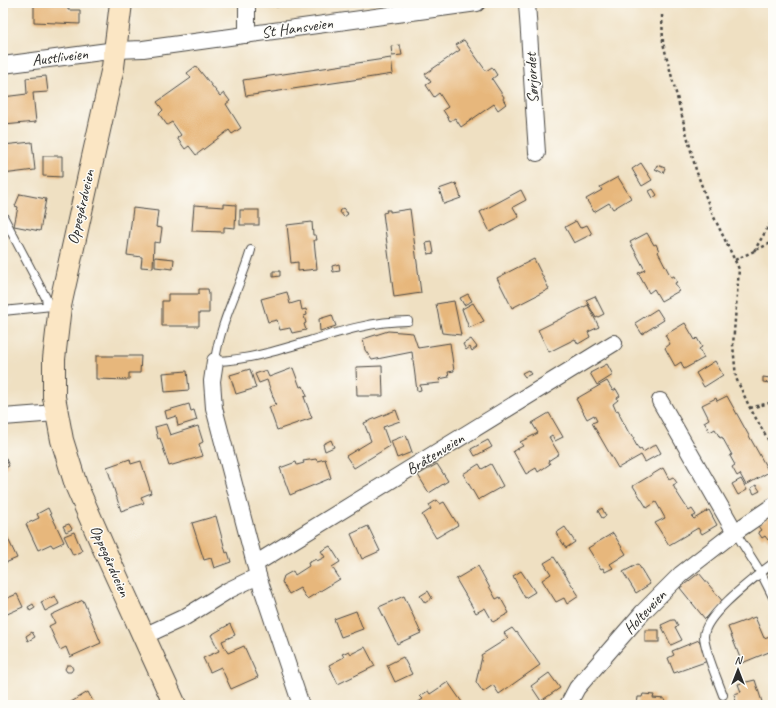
<svg xmlns="http://www.w3.org/2000/svg" width="776" height="708" font-family="Caveat,sans-serif">
	<style>
		.building { fill: #e7b77c }
		.lines { fill: none; stroke-linecap: round; stroke-linejoin: round }
		.service-casing { stroke: #484642; stroke-width: 10 }
		.minor-casing { stroke: #484642; stroke-width: 18 }
		.secondary-casing { stroke: #484642; stroke-width: 24 }
		.path { stroke: #484642; stroke-width: 2.5; stroke-dasharray: 3 3; stroke-linecap: butt }
		.service { stroke: #fff; stroke-width: 8 }
		.minor { stroke: #fff; stroke-width: 16 }
		.secondary { stroke: #fbe6c4; stroke-width: 22 }
		.labels { text-anchor: middle; dominant-baseline: central; stroke-width: 3; stroke-linejoin: round; paint-order: stroke }
		.street-label { font-size: 16px; fill: #2b2b2b; stroke: #fdfcf7 }
	</style>
	<rect width="100%" height="100%" fill="#fdfcf7"/>
	<filter id="ink" filterUnits="userSpaceOnUse"><feTurbulence type="fractalNoise" baseFrequency=".025" numOctaves="2"/><feDisplacementMap in="SourceGraphic" scale="8" xChannelSelector="R" yChannelSelector="G"/><feConvolveMatrix kernelMatrix="1 2 1 2 8 2 1 2 1" color-interpolation-filters="sRGB"/></filter>
	<filter id="wash" filterUnits="userSpaceOnUse"><feTurbulence type="fractalNoise" baseFrequency=".012" numOctaves="4" result="noise"/><feDisplacementMap in="SourceGraphic" scale="16" xChannelSelector="R" yChannelSelector="G"/><feGaussianBlur stdDeviation="0.9" result="paint"/><feColorMatrix in="noise" values="0 0 0 0 0 0 0 0 0 0 0 0 0 0 0 0 0 1.4 0 .05"/><feComposite in="paint" operator="in"/></filter>
	<g filter="url(#wash)">
		<rect width="100%" height="100%" fill="#efe0c2"/>
		<g id="blocks">
			<g class="building">
				<path d="M34 3H68V10H80V24L34 22Z"/>
				<path d="M276 3H295V4L276 7Z"/>
				<path d="M464 40 486 71 492 67 497 75 492 79 504 97 503 99 506 104 498 110 494 104 461 127 455 118 450 121 443 110 448 107 439 93 434 97 426 85 431 82 425 74 460 50 456 45Z"/>
				<path d="M400 45 402 55 392 56 391 46Z"/>
				<path d="M391 58 393 74 246 96 243 80Z"/>
				<path d="M196 66 220 96 224 93 230 101 226 104 241 128 232 134 229 130 196 155 189 146 185 149 177 138 181 135 172 122 167 125 159 114 163 110 157 102 191 78 187 73Z"/>
				<path d="M46 76 48 92 33 93 36 122 4 125 3 97 27 94 26 78Z"/>
				<path d="M32 142 35 170 3 174V145Z"/>
				<path d="M43 156H62V177L43 176Z"/>
				<path d="M641 163 652 180 642 186 632 169Z"/>
				<path d="M657 165 665 168 663 173 655 169Z"/>
				<path d="M618 177 631 198 613 209 609 203 594 212 586 199 602 190 600 187Z"/>
				<path d="M456 183 461 198 444 204 439 189Z"/>
				<path d="M653 189 657 195 653 198 649 191Z"/>
				<path d="M521 190 526 200 513 207 519 217 490 232 480 212Z"/>
				<path d="M20 194 46 199 40 231 14 226 18 207 15 206Z"/>
				<path d="M224 204 236 205 235 228 224 227V232L192 231 194 205 224 207Z"/>
				<path d="M133 208 158 211 156 227 162 228 160 243 154 242 153 268 141 267 142 257 127 255Z"/>
				<path d="M343 208 348 214 344 217 339 211Z"/>
				<path d="M410 209 421 293 394 297 383 213 387 212 386 210H390V212Z"/>
				<rect x="240" y="210" width="19" height="15"/>
				<path d="M576 221 580 228 587 225 592 234 574 243 565 227Z"/>
				<path d="M312 222 313 235H316L317 240H314L317 269 298 271V262L291 263 287 225Z"/>
				<path d="M647 233 654 245 656 244 659 251 658 252 671 277 674 276 677 282 675 283 679 291 661 301 654 289 649 293 638 273 645 270 630 242Z"/>
				<path d="M432 242 434 253 428 254 426 243Z"/>
				<path d="M155 257 174 259 173 269 155 267Z"/>
				<path d="M534 259 549 289 512 308 497 278Z"/>
				<path d="M339 264 340 271 333 272 332 266Z"/>
				<path d="M273 271H280V276L273 277Z"/>
				<path d="M772 272H773V295H771Z"/>
				<path d="M199 289H208L209 294V313H199V326H162V301H168V294H199Z"/>
				<path d="M287 292 290 304 300 301 302 310 306 309 307 315 304 316 306 323 304 324 306 330 292 333 290 328 280 330 277 320 268 322 261 299Z"/>
				<path d="M468 294 472 301 464 305 460 298Z"/>
				<path d="M595 296 604 314 596 318 586 300Z"/>
				<path d="M454 301 461 335 442 333 436 304Z"/>
				<path d="M473 303 484 321 469 328 462 309Z"/>
				<path d="M588 305 599 327 588 332 590 337 578 344 575 339 549 352 538 330Z"/>
				<path d="M657 309 664 320 642 334 635 323Z"/>
				<path d="M332 315 336 326 320 331 319 319Z"/>
				<path d="M685 323 695 340 697 338 702 347 699 349 704 358 684 369 681 362 675 366 665 348 670 344 665 335Z"/>
				<path d="M388 331 413 333 418 348 450 343 454 371 448 372 449 377 439 379 440 383 420 385 421 390 417 391 412 352 372 360 365 350 363 339Z"/>
				<path d="M471 339 477 347 472 351 470 347 466 350 463 344Z"/>
				<path d="M96 356H141L140 373H129V380L96 379Z"/>
				<path d="M715 361 723 375 704 387 696 373Z"/>
				<path d="M607 364 613 375 597 385 590 373Z"/>
				<path d="M382 366 383 396H357L356 367Z"/>
				<path d="M293 368 300 387 303 386 307 396 304 397 312 418 277 430 269 407 276 405 267 380 259 383 255 374 266 370 269 377Z"/>
				<path d="M250 369 256 388 236 394 230 375Z"/>
				<path d="M528 370 531 374 525 377 522 373Z"/>
				<path d="M187 371 189 390 165 392 163 373Z"/>
				<path d="M763 377 770 378 769 383 763 382Z"/>
				<path d="M607 381 613 391 616 389 620 396 617 398 618 400 613 404 616 411 618 410 620 414H619L630 435 632 434 634 438 633 439 639 450 641 449 643 452 656 444 661 453 645 462 641 455 618 468 592 423 597 421 594 415 587 419 576 399Z"/>
				<path d="M727 396 769 472 746 485 740 474 737 476 732 467 735 465 730 456 732 455 722 437 720 438 715 429 710 432 704 422 709 419 702 405 716 398 717 401Z"/>
				<path d="M189 404 191 411 194 410 197 420 178 426 176 416 167 419 165 411Z"/>
				<path d="M396 410 400 421 383 427 390 446 354 468 346 456 371 441 364 423Z"/>
				<path d="M549 413 563 437 555 441 552 435 549 437 559 454 548 461 550 464 538 472 536 468 526 474 513 451 523 446 520 442 538 433 532 423Z"/>
				<path d="M166 424 170 435 198 426 203 442 199 444 203 456 169 466 160 438 158 439 155 427Z"/>
				<path d="M406 435 412 452 397 458 391 441Z"/>
				<path d="M331 440 334 447 325 451 323 444Z"/>
				<path d="M488 440 492 447 475 456 471 449Z"/>
				<path d="M5 457 9 466 3 469V458Z"/>
				<path d="M130 459 131 464 141 461 151 493 141 497 144 503 121 511 107 467Z"/>
				<path d="M316 459 317 461 325 459 331 478 290 495 280 468 296 462 297 465 304 463 303 461Z"/>
				<path d="M437 464 448 481 429 493 418 475Z"/>
				<path d="M479 464 482 469 491 464 503 486 478 500 463 474Z"/>
				<path d="M663 468 669 479 673 477 677 483 673 485 676 491 689 511 692 509 696 515 692 517 694 519 709 510 717 525 702 534 698 528 669 545 655 523 665 518 656 502 647 508 633 486Z"/>
				<path d="M741 479 747 490 738 495 732 484Z"/>
				<path d="M756 485 760 491 754 494 751 488Z"/>
				<path d="M437 500 440 504 444 502 458 525 436 538 422 515 431 509 429 505Z"/>
				<path d="M48 508 64 542 53 547 51 544 38 550 26 524 39 518 37 514Z"/>
				<path d="M602 508 606 516 602 518 598 511Z"/>
				<path d="M773 515V536L768 540 765 536 762 538 758 532 761 530 758 526Z"/>
				<path d="M216 516 226 553 228 552 231 562 214 568 211 558 204 560 192 523Z"/>
				<path d="M69 524 72 529 66 532 63 526Z"/>
				<path d="M368 526 380 551 362 559 351 534Z"/>
				<path d="M565 527 575 542 566 548 556 533Z"/>
				<path d="M3 528 17 558 3 564Z"/>
				<path d="M74 532 82 551 73 555 64 536Z"/>
				<path d="M613 533 626 554 610 564 613 568 605 572 603 568 601 569 588 548Z"/>
				<path d="M330 546 340 562 332 567 340 579 307 599 300 588 289 594 282 582 284 576 293 571 295 575 309 566 308 563 316 559 317 561 325 557 321 551Z"/>
				<path d="M554 557 579 596 567 604 564 598 556 602 542 580 551 574 544 563Z"/>
				<path d="M638 564 650 584 636 593 623 572Z"/>
				<path d="M478 566 496 599 500 597 509 613 493 622 485 608 476 613 456 579Z"/>
				<path d="M521 571 535 592 525 598 513 576Z"/>
				<path d="M699 573 724 603 705 619 680 588Z"/>
				<path d="M428 591 432 598 425 603 420 596Z"/>
				<path d="M17 594 23 607 5 615 3 600Z"/>
				<path d="M55 596 59 604 45 611 41 602Z"/>
				<path d="M404 596 421 633 397 644 379 607Z"/>
				<path d="M83 600 101 643 70 657 66 647 60 650 54 637 49 626 55 623 51 615Z"/>
				<path d="M33 604 35 608 30 611 28 607Z"/>
				<path d="M356 611 363 629 341 637 334 619Z"/>
				<path d="M755 617 764 638 773 635V657L771 658 769 652 742 663 728 627Z"/>
				<path d="M672 620H675L678 626 675 627 682 640 671 645 661 625Z"/>
				<path d="M230 624 235 635 222 641 225 648 228 653 244 646 258 677 231 689 221 667 210 672 203 658 219 651 211 635Z"/>
				<path d="M512 628 516 633 517 632 540 665 499 694 493 685 483 692 476 682 482 657 481 655 508 638 504 633Z"/>
				<rect x="645" y="630" width="14" height="12"/>
				<path d="M32 632 35 637 28 641 26 636Z"/>
				<path d="M699 640 708 661 674 673 668 658 674 655 672 651Z"/>
				<path d="M365 647 375 666 338 684 329 665 344 657 342 654 349 651 351 654Z"/>
				<path d="M403 657 412 674 395 682 387 665Z"/>
				<path d="M67 665H71L73 669 71 672H67L65 669Z"/>
				<path d="M549 673 560 688 541 701 531 686Z"/>
				<path d="M755 680 763 705H737L734 694 741 692 738 684Z"/>
				<path d="M448 682 464 705H414L423 699 420 696 428 691 430 694Z"/>
				<path d="M88 692 95 705H66Z"/>
				<path d="M643 694 654 695 653 698 665 699 664 705H637L638 697H642Z"/>
			</g>
		</g>
	</g>
	<g filter="url(#ink)">
		<use href="#blocks" fill-opacity="0" stroke="#484642" stroke-width="1"/>
		<g class="lines">
			<defs>
				<g id="service">
					<path d="M3 216 46 298 47 305"/>
					<path d="M251 250C240 287 220 322 215 361 281 359 342 321 408 321"/>
					<path d="M3 311 52 306"/>
					<path d="M735 532 761 573 773 597"/>
					<path d="M723 695C718 681 704 649 704 636 705 614 756 577 773 563"/>
				</g>
				<g id="minor">
					<path d="M247 3V35"/>
					<path d="M527 3 537 153"/>
					<path d="M3 65 116 50 143 49 477 3"/>
					<path d="M215 361 212 381 214 408 255 564"/>
					<path d="M660 401 735 532"/>
					<path d="M3 417 56 413"/>
					<path d="M258 576 301 705"/>
					<path d="M144 636 185 617 229 590 258 576 255 564 614 343"/>
					<path d="M568 705 577 688 643 612 681 574 735 532 773 506"/>
				</g>
				<path id="secondary" d="M121 3 113 67 60 306 54 359V397L62 440 76 485 104 549 175 705"/>
			</defs>
			<use href="#service" class="service-casing"/>
			<use href="#minor" class="minor-casing"/>
			<use href="#secondary" class="secondary-casing"/>
			<g class="path">
				<path d="M662 15 663 43 696 170 711 211 739 269 733 345 736 378 750 408 773 448"/>
				<path d="M754 251 773 219"/>
				<path d="M735 260 773 242"/>
				<path d="M750 408 773 402"/>
			</g>
			<use href="#service" class="service"/>
			<use href="#minor" class="minor"/>
			<use href="#secondary" class="secondary"/>
		</g>
	</g>
	<g class="labels">
		<g class="street-label">
			<text transform="translate(297 28) rotate(-8)">St Hansveien</text>
			<text transform="translate(60 57) rotate(-7)">Austliveien</text>
			<text transform="translate(532 78) rotate(-93)">Sørjordet</text>
			<text transform="translate(81 207) rotate(-77)">Oppegårdveien</text>
			<text transform="translate(435 454) rotate(-32)">Bråtenveien</text>
			<text transform="translate(110 561) rotate(66)">Oppegårdveien</text>
			<text transform="translate(645 612) rotate(-47)">Holteveien</text>
		</g>
	</g>
	<rect width="776" height="708" fill="none" stroke="#fdfcf7" stroke-width="16"/>
	<g transform="translate(738 670)" stroke="#fdfcf7" stroke-width="3" paint-order="stroke">
	<path d="M0-3L7 15L0 10L-7 15Z" fill="#2b2b2b"/>
	<text y="-6" font-size="11" font-weight="bold" text-anchor="middle" fill="#2b2b2b">N</text>
	</g>
</svg>
